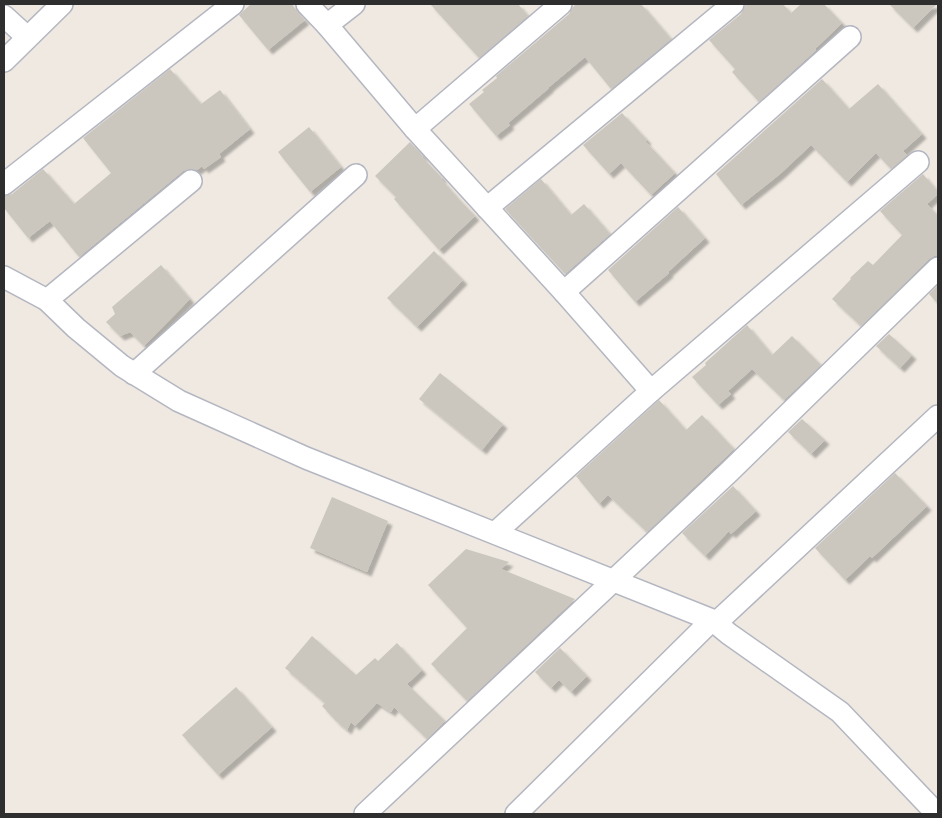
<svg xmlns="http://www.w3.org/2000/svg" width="942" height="818" font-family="Montserrat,sans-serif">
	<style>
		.building { fill: #cbc7bf; filter: url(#shadow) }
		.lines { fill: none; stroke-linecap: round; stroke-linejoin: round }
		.minor-casing { stroke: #b4b7c1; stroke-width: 24 }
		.minor { stroke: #fff; stroke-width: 21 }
	</style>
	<defs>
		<filter id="shadow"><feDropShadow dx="4.5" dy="4.5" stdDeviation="1" flood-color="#0004"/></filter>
	</defs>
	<rect width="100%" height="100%" fill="#efe9e1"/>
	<g class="building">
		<path d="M251 4H292L298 13 305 20 268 50 239 15Z"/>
		<path d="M430 4H518L528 16 479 58Z"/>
		<path d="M576 4H641L671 39 611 89 585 57 549 87V88L508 123 510 125 496 136 469 104 484 92 482 90 497 78 496 76 569 14 573 7Z"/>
		<path d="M746 4H783L791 13 801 4H824L842 23 815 49 816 50 759 102 732 72 735 69 709 40 741 14Z"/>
		<path d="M889 4H937L913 28Z"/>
		<path d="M170 69 201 104 220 90 250 129 219 154 221 157 204 169 202 166 197 170 189 169 183 171 79 257 50 221 28 238 4 208V196L12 194 43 169 74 204 111 173 83 138Z"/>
		<path d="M822 79 849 109 878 84 922 134 903 151 907 155 891 169 876 153 847 182 811 145 780 174 741 205 716 174Z"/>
		<path d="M622 113 647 140 645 141 675 173 651 195 621 163 609 174 583 145Z"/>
		<path d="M309 127 341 167 310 192 278 152Z"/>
		<path d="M410 142 423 156 422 157 442 178 441 179 456 196 475 216 439 250 394 199 396 197 375 176Z"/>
		<path d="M923 174 938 192V194L927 204 938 216V256H934L929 259 861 326 832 299 851 279 850 278 868 261 873 265 902 235 880 211Z"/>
		<path d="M541 179 571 215 584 204 610 234 565 274 505 209Z"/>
		<path d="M678 207 705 238 668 272 669 273 635 302 608 270Z"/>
		<path d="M434 251 463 280 417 327 387 298Z"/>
		<path d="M161 265 190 299 144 346 130 332 120 336 106 322 115 314 112 307Z"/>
		<path d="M938 285V304L929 294Z"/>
		<path d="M747 325 772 355 792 336 821 365 784 400 752 369 728 391 731 394 718 405 692 377 706 365 705 363Z"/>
		<path d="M889 334 912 355 900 368 876 346Z"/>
		<path d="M440 373 503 424 482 450 419 399Z"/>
		<path d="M659 400 686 430 702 415 734 449 647 532 608 495 599 504 576 476Z"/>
		<path d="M802 419 825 440 811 454 788 432Z"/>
		<path d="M895 473 927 506 872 558 870 556 845 580 815 548Z"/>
		<path d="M733 486 756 511 731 534 729 531 705 556 682 533Z"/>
		<path d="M332 497 388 521 367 572 310 548Z"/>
		<path d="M466 549 509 562 501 569 575 599 467 701 431 664 467 628 428 585Z"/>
		<path d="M312 636 356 675 375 658 378 661 397 643 422 670 407 684 445 721 427 739 394 707 391 712 377 703 355 726 351 722 347 730 336 721 322 706 325 703 285 668Z"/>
		<path d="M560 648 587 676 571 692 559 680 551 688 535 672Z"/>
		<path d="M236 687 272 727 218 775 182 735Z"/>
	</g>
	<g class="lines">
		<defs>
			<g id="minor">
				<path d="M307 4 327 25 415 129 564 292 651 391"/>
				<path d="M4 16 27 37"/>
				<path d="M327 25 354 4"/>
				<path d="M4 61 62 4"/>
				<path d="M415 129 561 4"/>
				<path d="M4 184 233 4"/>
				<path d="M487 208 733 4"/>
				<path d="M4 277 47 300 76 328 122 366 179 401 306 458 712 620 729 634 840 712 937 814"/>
				<path d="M564 292 850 37"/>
				<path d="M47 300 191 181"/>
				<path d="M134 374 356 175"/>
				<path d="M495 533 651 391 918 162"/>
				<path d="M716 623 938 416"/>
				<path d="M365 814 729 472 938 268"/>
				<path d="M516 814 712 620"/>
			</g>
		</defs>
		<use href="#minor" class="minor-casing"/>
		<use href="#minor" class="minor"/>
	</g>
	<rect width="942" height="818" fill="none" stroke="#2e2e2e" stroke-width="10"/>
</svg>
